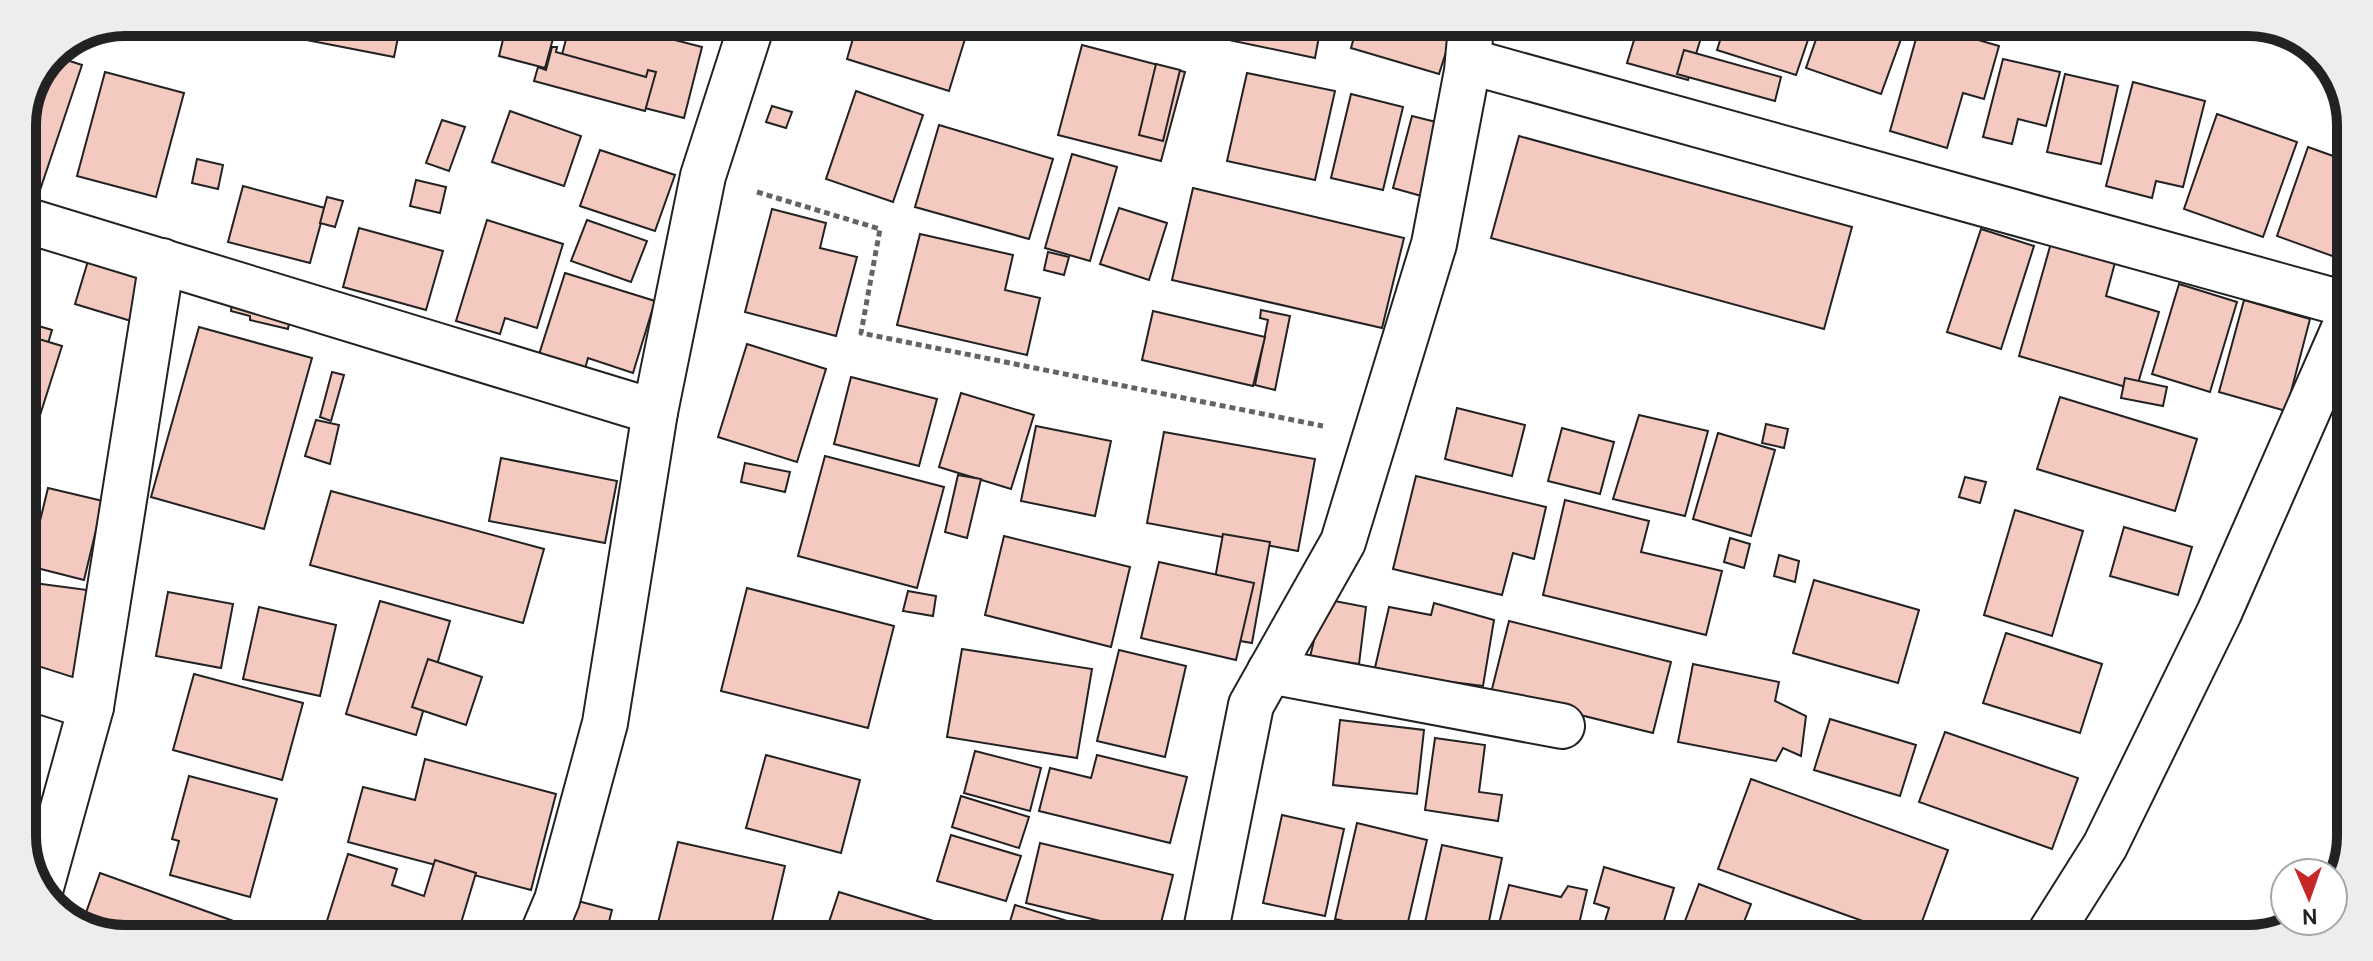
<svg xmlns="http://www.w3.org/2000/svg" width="2373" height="961" font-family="Cabin,sans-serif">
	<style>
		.building { fill: #f3c9c0; stroke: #222; stroke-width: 2 }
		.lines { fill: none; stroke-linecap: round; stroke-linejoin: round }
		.minor-casing { stroke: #222; stroke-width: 48 }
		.path { stroke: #646464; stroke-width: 5; stroke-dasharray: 6 4; stroke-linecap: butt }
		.minor { stroke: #fff; stroke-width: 44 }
		.rim { fill: none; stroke: #222; stroke-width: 10 }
	</style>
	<rect width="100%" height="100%" fill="#fff"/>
	<g class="building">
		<path d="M230 22 401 23 394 57 229 25Z"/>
		<path d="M459 23H507L504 35Z"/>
		<path d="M507 23 557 24 545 68 499 56Z"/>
		<path d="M570 24H613L702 47 684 118 554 85Z"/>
		<path d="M822 24 955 25 968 29 949 91 847 59 854 35Z"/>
		<path d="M1182 26H1321L1315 58 1181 30Z"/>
		<path d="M1357 26 1454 27 1439 74 1351 48Z"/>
		<path d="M1565 27H1603L1600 38Z"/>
		<path d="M1638 27 1704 28 1688 80 1627 63Z"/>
		<path d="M1724 28H1812L1796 75 1717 50Z"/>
		<path d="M1820 28H1869L1901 39 1881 94 1806 68Z"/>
		<path d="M1919 28H1937L1999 46 1984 99 1963 93 1947 148 1890 131Z"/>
		<path d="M1082 45 1185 72 1161 161 1058 135Z"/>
		<path d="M552 47H557L556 52 646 77 648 70 656 72 645 111 534 81 538 67 546 70Z"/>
		<path d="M1684 50 1781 77 1775 101 1677 74Z"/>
		<path d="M51 55 82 65 34 208 22 204V119Z"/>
		<path d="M2003 59 2060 72 2046 126 2018 119 2012 144 1983 137Z"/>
		<path d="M1156 64 1180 70 1163 141 1139 135Z"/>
		<path d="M105 72 184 93 156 197 77 176Z"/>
		<path d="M1247 73 1335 91 1315 180 1227 161Z"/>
		<path d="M2065 74 2118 86 2101 164 2047 152Z"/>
		<path d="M2133 82 2205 101 2183 187 2156 181 2152 198 2106 186Z"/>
		<path d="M856 91 923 115 893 202 826 179Z"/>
		<path d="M1351 94 1403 107 1383 190 1331 178Z"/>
		<path d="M772 106 792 112 786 128 766 122Z"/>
		<path d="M510 111 581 136 564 186 492 162Z"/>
		<path d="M2217 114 2297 142 2263 237 2184 209Z"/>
		<path d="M1412 116 1444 124 1425 197 1393 188Z"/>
		<path d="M442 120 465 127 449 171 426 163Z"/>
		<path d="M939 125 1053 159 1029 239 915 207Z"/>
		<path d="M1519 136 1852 227 1824 329 1491 238Z"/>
		<path d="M2308 147 2350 162 2349 262 2277 236Z"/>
		<path d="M600 150 675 175 655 231 580 206Z"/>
		<path d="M1072 154 1117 167 1090 261 1045 248Z"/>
		<path d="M197 159 223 165 218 189 192 183Z"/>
		<path d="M416 180 446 187 440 213 410 206Z"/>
		<path d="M243 186 325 208 310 263 228 242Z"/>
		<path d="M1193 188 1404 238 1382 328 1172 280Z"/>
		<path d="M327 197 343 201 335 227 320 223Z"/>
		<path d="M1119 208 1167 223 1149 280 1100 264Z"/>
		<path d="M772 209 826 223 820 248 857 257 836 336 745 312Z"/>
		<path d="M487 220 563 244 537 328 505 318 500 334 456 321Z"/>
		<path d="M587 220 647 241 631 282 571 261Z"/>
		<path d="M359 228 443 251 426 310 343 287Z"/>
		<path d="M1981 229 2034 246 2001 349 1947 332Z"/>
		<path d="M920 234 1013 255 1005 290 1040 298 1027 355 897 325Z"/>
		<path d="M2051 243 2116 259 2106 296 2159 312 2136 390 2019 356Z"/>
		<path d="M1048 252 1069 257 1064 275 1044 270Z"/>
		<path d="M88 261 145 277 131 321 75 304Z"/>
		<path d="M565 273 655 301 633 373 588 358 581 383 535 367Z"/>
		<path d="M2179 284 2237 302 2210 392 2152 374Z"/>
		<path d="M2244 300 2310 319 2286 411 2219 392Z"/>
		<path d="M232 302 290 318 288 329 250 320V316L231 311Z"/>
		<path d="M1261 310 1290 316 1275 390 1255 385 1268 320 1260 318Z"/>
		<path d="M1153 311 1265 337 1253 386 1142 360Z"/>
		<path d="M22 321 52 330 22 431Z"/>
		<path d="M199 327 312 358 264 529 151 497Z"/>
		<path d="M22 334 62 346 29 450 22 448Z"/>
		<path d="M747 344 826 369 797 462 718 437Z"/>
		<path d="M332 372 344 375 331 421 320 417Z"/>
		<path d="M851 377 937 399 919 466 834 444Z"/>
		<path d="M2125 378 2167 387 2163 406 2121 398Z"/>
		<path d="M961 393 1034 415 1011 489 939 467Z"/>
		<path d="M2060 397 2197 439 2175 511 2037 469Z"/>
		<path d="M1457 408 1525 425 1512 476 1445 459Z"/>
		<path d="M1639 415 1708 431 1685 516 1613 499Z"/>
		<path d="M316 420 339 425 330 464 305 456Z"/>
		<path d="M1766 424 1788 429 1784 448 1762 443Z"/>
		<path d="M1036 426 1111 441 1095 516 1021 501Z"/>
		<path d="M1562 428 1614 442 1600 494 1548 481Z"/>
		<path d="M1164 432 1315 459 1298 551 1147 523Z"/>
		<path d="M1718 433 1775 450 1751 536 1693 519Z"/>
		<path d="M825 456 944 487 917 588 798 556Z"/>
		<path d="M501 458 617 481 605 543 489 521Z"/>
		<path d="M745 463 790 472 785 492 741 482Z"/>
		<path d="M958 475 981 479 967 538 945 532Z"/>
		<path d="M1416 476 1546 507 1534 559 1513 553 1502 595 1393 569Z"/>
		<path d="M1965 477 1986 482 1980 503 1959 497Z"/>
		<path d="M48 488 103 501 84 580 29 566Z"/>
		<path d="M331 491 544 549 523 623 310 565Z"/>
		<path d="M1565 500 1649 521 1641 552 1722 571 1706 635 1543 595Z"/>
		<path d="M2015 510 2083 531 2052 636 1984 615Z"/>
		<path d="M2124 527 2192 547 2178 595 2110 576Z"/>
		<path d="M1223 534 1270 542 1252 643 1205 635Z"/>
		<path d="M1004 536 1130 567 1111 647 985 615Z"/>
		<path d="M1730 538 1750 544 1744 568 1724 562Z"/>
		<path d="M1779 555 1799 561 1795 582 1774 576Z"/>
		<path d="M1159 562 1254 583 1236 660 1141 638Z"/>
		<path d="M1814 580 1919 610 1898 683 1793 653Z"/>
		<path d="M34 583 95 591 83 679 22 672Z"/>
		<path d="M747 588 894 626 868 728 721 691Z"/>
		<path d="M908 591 936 596 933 616 903 611Z"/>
		<path d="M168 592 233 604 221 668 156 656Z"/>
		<path d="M1324 599 1366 607 1359 664 1310 657Z"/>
		<path d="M380 601 450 621 416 735 346 714Z"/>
		<path d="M1434 603 1494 620 1483 686 1374 672 1389 607 1431 615Z"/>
		<path d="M259 607 336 625 320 696 243 679Z"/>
		<path d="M1509 621 1671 662 1653 733 1491 693Z"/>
		<path d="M2006 633 2102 664 2080 733 1983 703Z"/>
		<path d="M962 649 1092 669 1077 758 947 737Z"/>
		<path d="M1119 650 1186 666 1165 757 1097 741Z"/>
		<path d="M428 659 482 677 466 725 412 707Z"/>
		<path d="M1693 664 1779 682 1775 701 1806 716 1801 756 1783 748 1776 761 1678 742Z"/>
		<path d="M194 674 303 703 282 780 173 750Z"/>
		<path d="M1830 719 1916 745 1900 796 1814 770Z"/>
		<path d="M1340 720 1424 730 1417 794 1333 785Z"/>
		<path d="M1945 732 2078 778 2052 849 1919 802Z"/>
		<path d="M1435 738 1485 745 1479 792 1502 795 1498 821 1425 810Z"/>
		<path d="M975 751 1041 768 1030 811 964 793Z"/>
		<path d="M766 755 860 780 841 853 746 828Z"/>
		<path d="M1097 755 1187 777 1170 843 1039 811 1050 768 1091 778Z"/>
		<path d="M425 759 556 794 531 890 348 842 363 787 415 800Z"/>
		<path d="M189 776 277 799 250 897 170 875 179 841 172 839Z"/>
		<path d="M1751 779 1948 850 1916 938H1910L1718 869Z"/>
		<path d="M961 796 1029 817 1019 848 952 827Z"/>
		<path d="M1282 815 1344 829 1325 916 1263 903Z"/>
		<path d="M1357 823 1427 840 1405 935 1335 919Z"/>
		<path d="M951 835 1021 856 1006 901 937 881Z"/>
		<path d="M678 842 785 866 769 934 685 933 657 927Z"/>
		<path d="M1040 843 1173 875 1158 935 1026 903Z"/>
		<path d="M1442 845 1502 858 1486 936H1422Z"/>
		<path d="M348 854 397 869 392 885 424 896 435 860 476 873 458 933 353 932 326 924Z"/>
		<path d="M1604 867 1674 888 1659 937H1600L1609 908 1594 903Z"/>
		<path d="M100 873 264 932 86 931 81 927Z"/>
		<path d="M1699 884 1751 904 1738 937H1679Z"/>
		<path d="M1509 885 1561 897 1568 886 1587 890 1576 937 1496 936Z"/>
		<path d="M839 892 976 934H825Z"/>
		<path d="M574 900 612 910 606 933H565Z"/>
		<path d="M1015 905 1113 935H1006Z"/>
	</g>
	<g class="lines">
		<defs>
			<g id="minor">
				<path d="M1468 61 2349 305"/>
				<path d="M22 219 655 412"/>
				<path d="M1270 671 1562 726"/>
				<path d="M22 685 91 707 40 891"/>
				<path d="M91 707 162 261"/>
				<path d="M543 933 557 900 605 723 655 412 703 176 752 24"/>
				<path d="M1205 935 1251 705 1343 542 1434 244 1467 71 1471 27"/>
				<path d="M2047 938 2105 846 2219 613 2349 317"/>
			</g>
		</defs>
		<use href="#minor" class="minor-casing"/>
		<path class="path" d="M757 192 880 229 861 333 1323 426"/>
		<use href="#minor" class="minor"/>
	</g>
	<path d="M0 0H2373V961H0ZM125 36H2248A89 89 0 0 1 2337 125V836A89 89 0 0 1 2248 925H125A89 89 0 0 1 36 836V125A89 89 0 0 1 125 36Z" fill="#ededed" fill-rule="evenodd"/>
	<path class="rim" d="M125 36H2248A89 89 0 0 1 2337 125V836A89 89 0 0 1 2248 925H125A89 89 0 0 1 36 836V125A89 89 0 0 1 125 36Z"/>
	<g transform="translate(2309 897) rotate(178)"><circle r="38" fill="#ffffff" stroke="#a7a7a7" stroke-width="2"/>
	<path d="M0-6L14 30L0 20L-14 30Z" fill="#c62828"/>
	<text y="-12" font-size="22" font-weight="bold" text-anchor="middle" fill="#222222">N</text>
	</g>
</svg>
